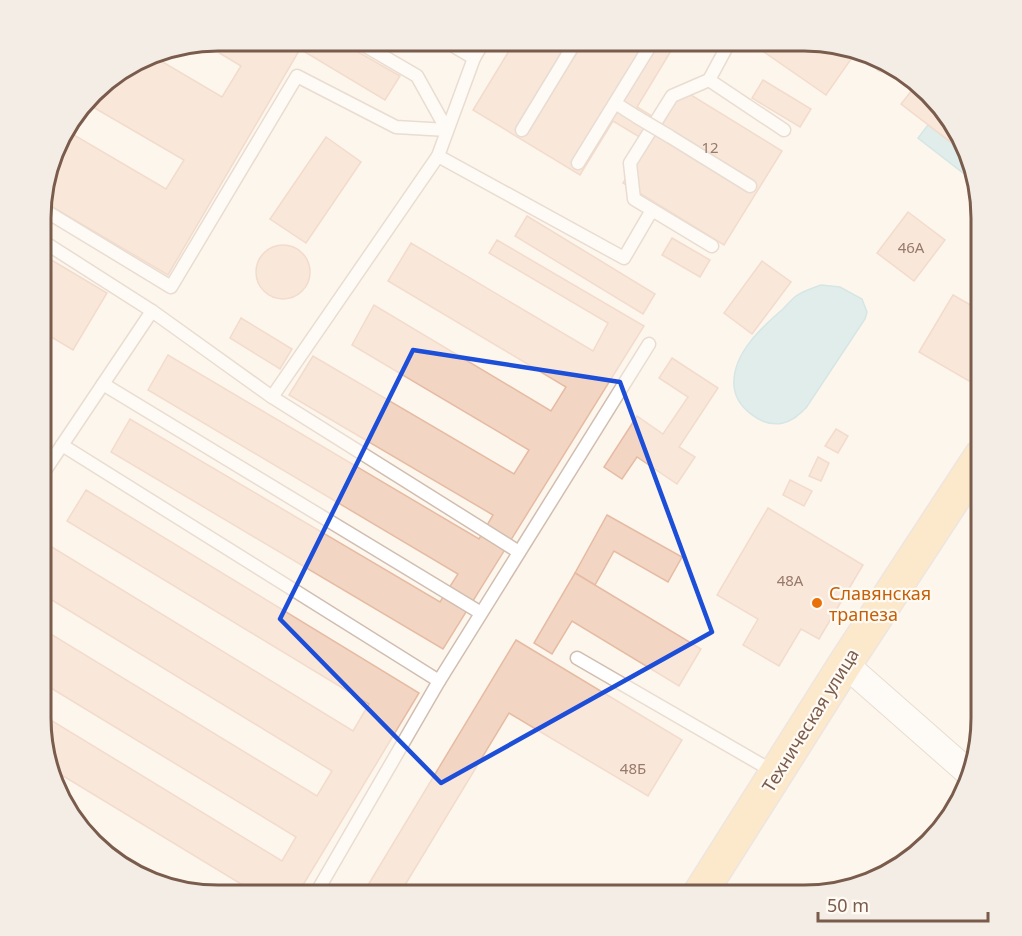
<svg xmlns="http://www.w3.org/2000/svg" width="1022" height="936" font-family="'Noto Sans',sans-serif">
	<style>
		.water { fill: #bfe3e8; stroke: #a5d3da; stroke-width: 1.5 }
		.building { fill: #f3d5c3; stroke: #e6bba3; stroke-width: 1.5 }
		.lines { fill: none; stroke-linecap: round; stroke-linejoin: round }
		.lane-casing { stroke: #d1beb0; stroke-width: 15 }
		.street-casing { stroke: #d1beb0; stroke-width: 28 }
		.primary-casing { stroke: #dad1cd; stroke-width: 36 }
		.lane { stroke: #fff; stroke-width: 12 }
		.street { stroke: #fff; stroke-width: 26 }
		.primary { stroke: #fbd9a5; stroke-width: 33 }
		.lane-bridge-casing { stroke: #d1beb0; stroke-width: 15; stroke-linecap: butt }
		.lane-bridge { stroke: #fff; stroke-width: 12 }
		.marked { fill: none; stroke: #1d4ed8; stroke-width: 4.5; stroke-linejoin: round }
		.food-dot { fill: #e8710a; stroke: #fffaf3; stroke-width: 2 }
		.labels { text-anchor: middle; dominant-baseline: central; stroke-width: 4.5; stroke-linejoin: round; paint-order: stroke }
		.number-label { font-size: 15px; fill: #987a6a }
		.food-label { font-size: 18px; fill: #c56008; stroke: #fffaf3; text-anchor: start }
		.street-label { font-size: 18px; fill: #7a5c4d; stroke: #fffaf3 }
		.rim { fill: none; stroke: #7a5c4d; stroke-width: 3 }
	</style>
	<rect width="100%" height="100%" fill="#fdf6ec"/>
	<g class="water">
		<path d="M928 125 969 156 976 183 918 138Z"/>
		<path d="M821 285 840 287 862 299 867 312 865 319 806 408C799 414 793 421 783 423 762 428 735 407 734 385 732 354 762 327 783 309 787 305 791 300 796 296 803 291 813 288 821 285Z"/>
	</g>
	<g class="building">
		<path d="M218 40 339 41 400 76 385 100 300 49 168 275 44 202V184L64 129 166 189 184 160 86 103 101 84 151 55 222 97 241 66 203 43Z"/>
		<path d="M515 41H677L637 107 663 123 683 90 782 151 724 245 623 183 648 142 613 121 580 175 473 110Z"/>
		<path d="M748 41H816L856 52 826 95Z"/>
		<path d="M763 80 811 109 800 127 752 98Z"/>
		<path d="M916 85 938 101 968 150 969 156 901 104Z"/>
		<path d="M326 137 361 162 306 243 270 219Z"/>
		<path d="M908 212 945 240 914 281 877 253Z"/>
		<path d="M527 216 655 294 643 314 515 236Z"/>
		<path d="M672 238 710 260 700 277 662 255Z"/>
		<path d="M497 240 644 326 443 649 111 452 130 419 440 602 458 574 148 390 168 355 479 539 493 515 289 395 313 356 514 474 529 450 352 345 374 305 551 411 566 387 388 281 411 243 593 351 608 323 489 253Z"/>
		<circle cx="283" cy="272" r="27"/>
		<path d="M43 255 107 293 73 350 43 332Z"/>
		<path d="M762 261 791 282 752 334 724 313Z"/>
		<path d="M953 295 981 311V388L919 352Z"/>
		<path d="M241 318 292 349 280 369 230 338Z"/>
		<path d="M672 358 718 388 679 447 695 457 677 484 637 457 622 479 604 467 637 416 663 434 688 397 659 378Z"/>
		<path d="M836 429 848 436 838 453 825 446Z"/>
		<path d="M818 457 829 463 821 481 809 476Z"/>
		<path d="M790 480 812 491 804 506 783 495Z"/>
		<path d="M86 490 419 693 297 895H259L50 768 41 729V714L282 861 296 837 41 682V628L317 796 332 771 42 594V563L52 547 353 731 369 704 67 521Z"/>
		<path d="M768 508 863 565 819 639 801 629 779 666 743 645 758 619 717 595Z"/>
		<path d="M607 515 682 557 668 582 614 551 595 585 575 573Z"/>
		<path d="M575 573 701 649 679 686 572 621 552 654 534 643Z"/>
		<path d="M516 640 682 740 648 796 509 713 399 895H362Z"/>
	</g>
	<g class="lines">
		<defs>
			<g id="lane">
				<path d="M357 41 417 76 447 130"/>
				<path d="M445 41 474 58"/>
				<path d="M730 41 709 80 784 130"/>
				<path d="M882 65 886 61"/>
				<path d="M709 80 672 96 630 163 634 199 712 246"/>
				<path d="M615 103 637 117"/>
				<path d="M522 130 576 41"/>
				<path d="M669 136 750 186"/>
				<path d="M438 156 624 258 652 210"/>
				<path d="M578 163 653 41"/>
				<path d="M44 210 171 287 297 76 396 127 447 130"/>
				<path d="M44 242 152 311"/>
				<path d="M103 384 481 613"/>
				<path d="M272 397 519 552"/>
				<path d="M62 445 439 681"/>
				<path d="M42 475 152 311 272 397 438 156 474 58 484 41"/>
				<path d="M577 658 776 773"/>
				<path d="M315 895 439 681 649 344"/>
			</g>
			<path id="street" d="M845 664 969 773"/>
			<path id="primary" d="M699 895 845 664 981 456"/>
		</defs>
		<use href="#lane" class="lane-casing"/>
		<use href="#street" class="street-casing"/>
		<use href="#primary" class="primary-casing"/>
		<use href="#lane" class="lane"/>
		<use href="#street" class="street"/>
		<use href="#primary" class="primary"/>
		<defs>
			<path id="lane-bridge" d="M637 117 669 136"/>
		</defs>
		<use href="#lane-bridge" class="lane-bridge-casing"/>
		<use href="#lane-bridge" class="lane-bridge"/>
	</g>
	<path d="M0 0H1022V936H0ZM413 350 620 382 712 632 441 783 280 619Z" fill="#fdf6ec" fill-opacity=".55" fill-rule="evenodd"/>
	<path class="marked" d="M413 350 620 382 712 632 441 783 280 619Z"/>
	<circle class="food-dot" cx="817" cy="603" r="6"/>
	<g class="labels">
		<g class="number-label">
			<text x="710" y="147">12</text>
			<text x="911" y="247">46А</text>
			<text x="790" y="580">48А</text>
			<text x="633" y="768">48Б</text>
		</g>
		<g class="food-label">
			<text x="829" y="593">Славянская<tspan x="829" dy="21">трапеза</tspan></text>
		</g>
		<g class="street-label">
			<text transform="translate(810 720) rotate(-58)">Техническая улица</text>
		</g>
	</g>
	<path d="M0 0H1022V936H0ZM218 51H804A167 167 0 0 1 971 218V718A167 167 0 0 1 804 885H218A167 167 0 0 1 51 718V218A167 167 0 0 1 218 51Z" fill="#f4ede6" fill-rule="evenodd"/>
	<path class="rim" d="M218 51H804A167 167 0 0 1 971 218V718A167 167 0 0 1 804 885H218A167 167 0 0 1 51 718V218A167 167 0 0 1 218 51Z"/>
	<path d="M818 912v9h170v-9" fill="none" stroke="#7a5c4d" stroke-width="3"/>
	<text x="827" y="912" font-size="18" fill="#7a5c4d" stroke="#fffaf3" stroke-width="4.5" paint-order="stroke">50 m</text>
</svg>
